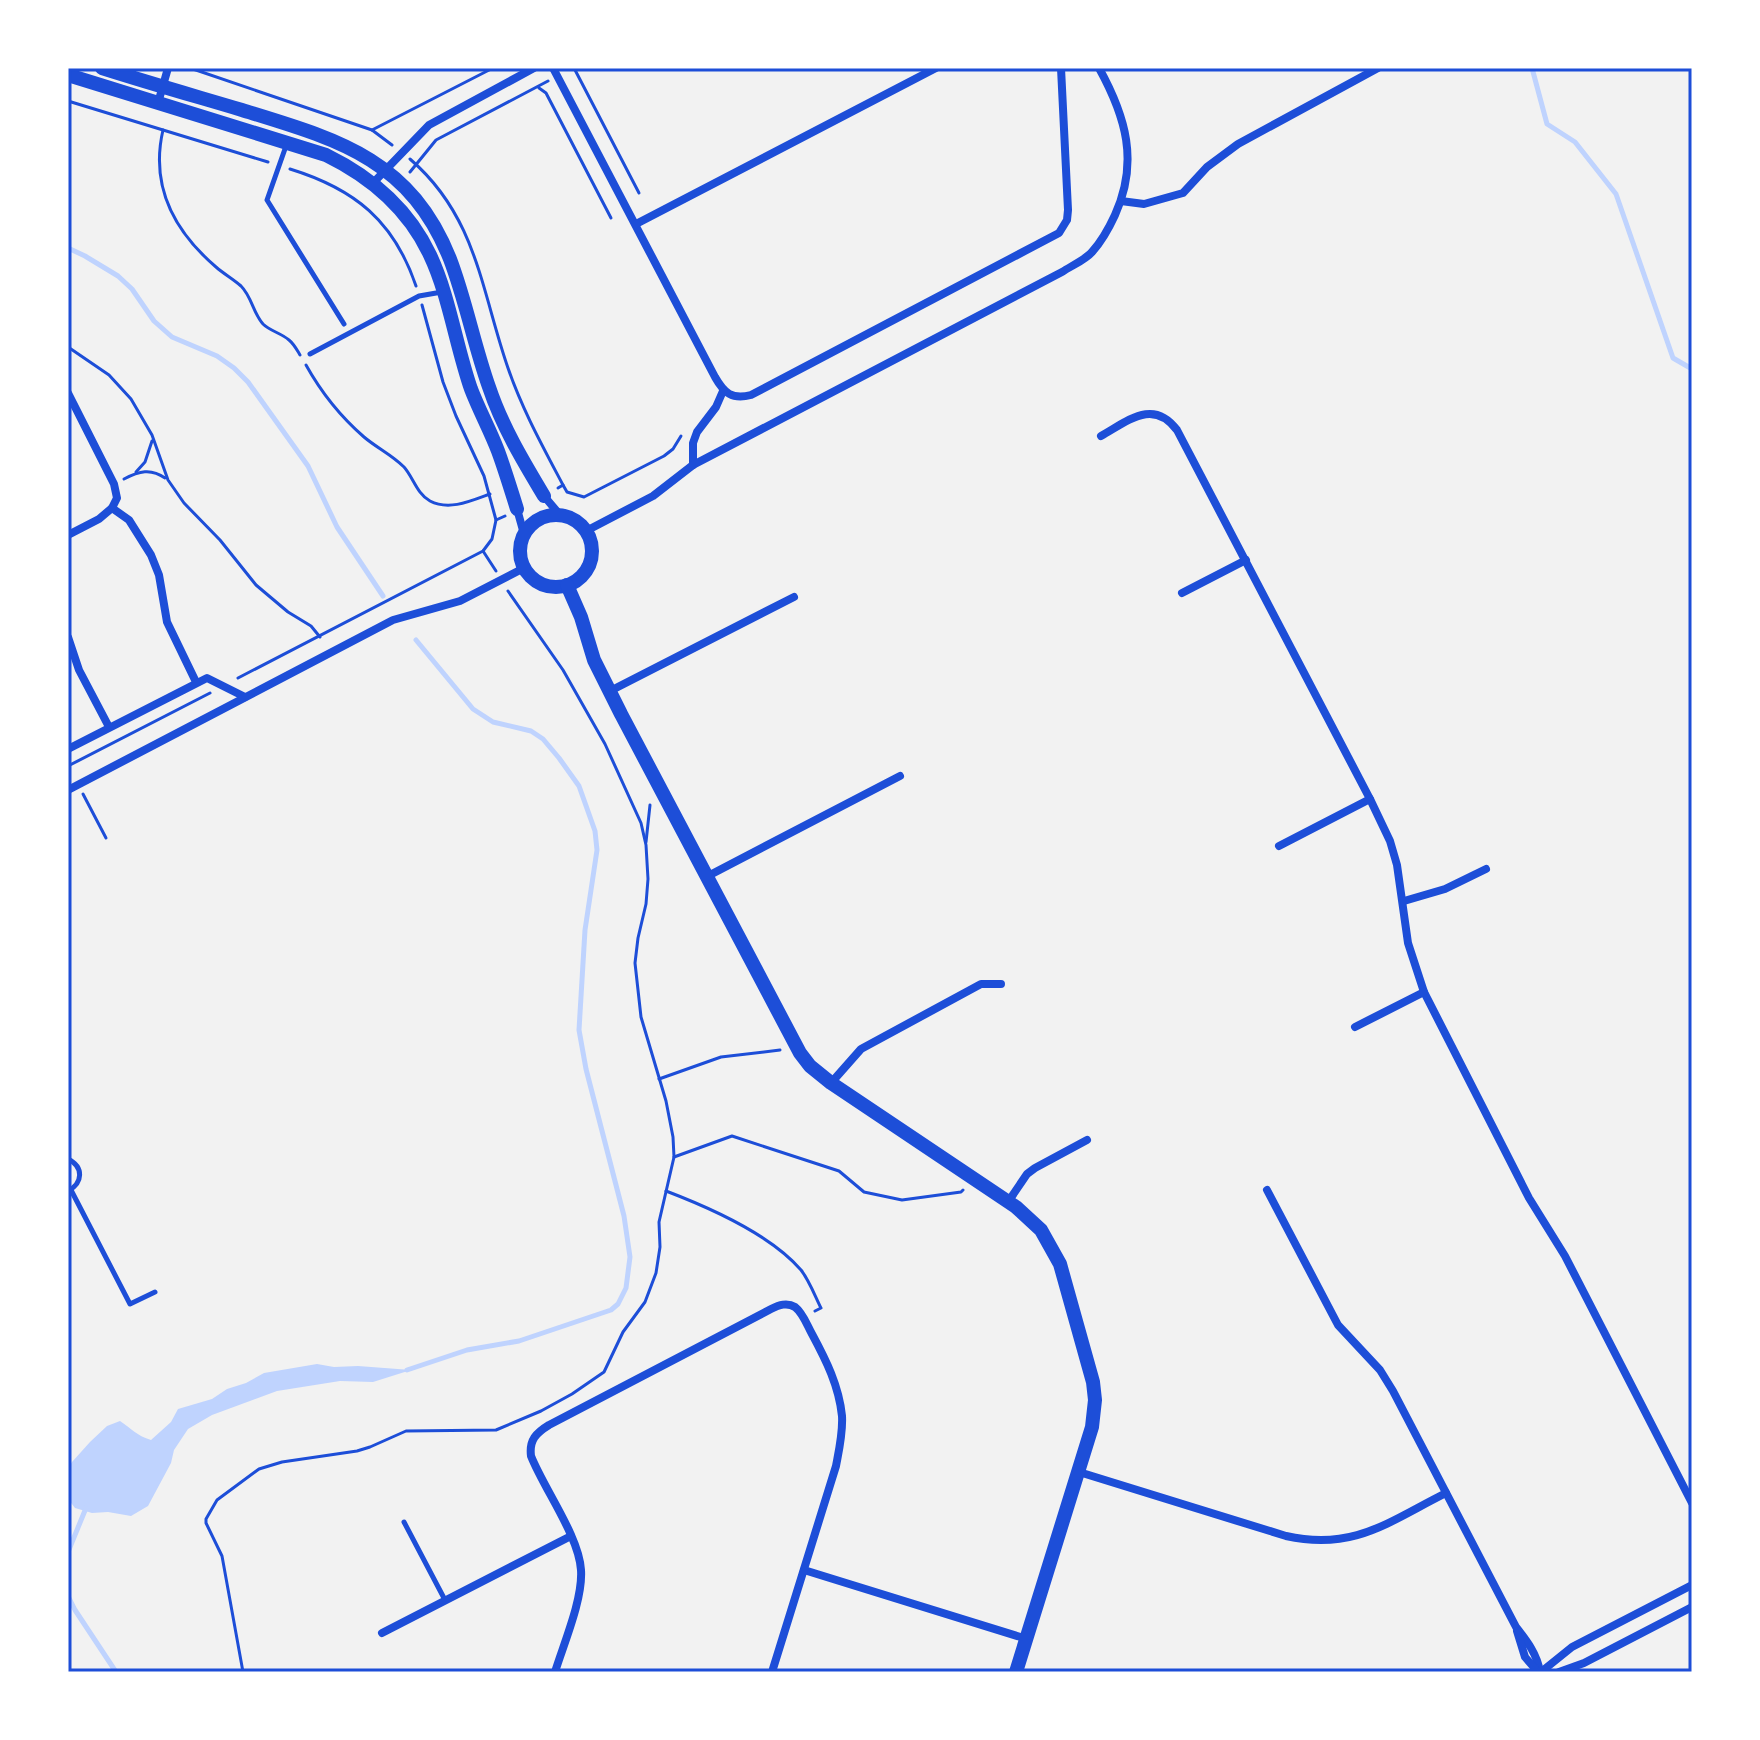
<svg xmlns="http://www.w3.org/2000/svg" width="1760" height="1740" font-family="'Playfair Display',serif">
	<style>
		.water { fill: #bfd3fe }
		.lines { fill: none; stroke-linecap: round; stroke-linejoin: round }
		.stream { stroke: #bfd3fe; stroke-width: 5 }
		.path { stroke: #1d4ed8; stroke-width: 3 }
		.service { stroke: #1d4ed8; stroke-width: 5 }
		.minor { stroke: #1d4ed8; stroke-width: 8 }
		.tertiary { stroke: #1d4ed8; stroke-width: 14 }
		.neatline { fill: none; stroke: #1d4ed8; stroke-width: 3 }
	</style>
	<rect width="100%" height="100%" fill="#f2f2f2"/>
	<path class="water" d="M317 1364 334 1367 358 1366 411 1370 373 1382 340 1381 277 1391 212 1415 188 1429 174 1450 171 1463 148 1506 131 1516 108 1512 92 1513 75 1508 68 1499V1469L72 1462 90 1442 107 1426 120 1421C132 1429 137 1436 151 1440L171 1422 178 1409 212 1399 227 1389 246 1383 264 1373Z"/>
	<g class="lines">
		<g class="stream">
			<path d="M1532 68 1547 124 1575 142 1616 194 1673 358 1692 369"/>
			<path d="M68 248 85 256 118 276 132 289 154 321 172 337 217 356 234 368 248 382 308 466 337 527 383 596"/>
			<path d="M407 1370 467 1350 519 1341 611 1310 618 1304 626 1288 630 1257 624 1216 586 1069 579 1030 585 930 597 850 595 831 579 786 559 758 543 739 531 731 493 722 473 709 416 640"/>
			<path d="M68 1552 86 1508"/>
			<path d="M68 1596 75 1610 116 1672"/>
		</g>
		<g class="path">
			<path d="M190 68 372 130 392 145"/>
			<path d="M574 68 639 193"/>
			<path d="M539 88 546 93 611 218"/>
			<path d="M68 101 268 162"/>
			<path d="M163 130C150 186 174 231 216 267 224 274 233 279 241 286 252 297 253 313 263 324 270 331 281 333 289 340 294 344 297 350 300 355"/>
			<path d="M372 130 493 68"/>
			<path d="M410 159C477 217 481 290 508 368 522 409 543 447 563 485"/>
			<path d="M290 169C355 189 394 221 416 286"/>
			<path d="M410 172 436 140 548 81"/>
			<path d="M422 305 443 382 456 416 484 476 496 520"/>
			<path d="M68 347 109 375 131 399 152 435 168 480 184 503 220 540 256 585 288 612 311 626 320 637"/>
			<path d="M306 365C321 392 341 417 364 437 377 448 392 455 404 467 413 477 417 494 430 501 449 511 471 501 490 494"/>
			<path d="M136 472 145 462 152 441"/>
			<path d="M124 479C139 471 151 468 165 478"/>
			<path d="M558 488 563 485 567 492 584 497 664 456 673 449 681 436"/>
			<path d="M483 551 496 571"/>
			<path d="M238 678 483 551 492 539 496 520 505 516"/>
			<path d="M68 766 210 693"/>
			<path d="M83 794 106 838"/>
			<path d="M646 842 650 805"/>
			<path d="M659 1079 721 1057 780 1050"/>
			<path d="M674 1157 732 1136 839 1171 864 1192 902 1200 961 1192 963 1190"/>
			<path d="M666 1191C708 1207 771 1235 801 1270 809 1280 815 1296 821 1308L815 1311"/>
			<path d="M243 1672 222 1556 206 1523V1519L217 1500 259 1469 282 1462 357 1451 370 1447 406 1431 496 1430 541 1411 572 1394 604 1372 623 1332 645 1302 656 1273 660 1247 659 1222 674 1157 673 1137 666 1101 641 1017 635 963 638 938 646 904 648 879 646 845 641 823 605 744 563 670 508 591"/>
		</g>
		<g class="service">
			<path d="M286 146 267 200 344 324"/>
			<path d="M310 354 419 296 442 292"/>
			<path d="M68 1159C84 1167 83 1183 68 1191"/>
			<path d="M71 1190 130 1304 155 1292"/>
			<path d="M404 1522 445 1600"/>
		</g>
		<g class="minor">
			<path d="M553 68 715 377C724 393 732 400 751 395L1059 233 1067 220 1068 210 1061 68"/>
			<path d="M158 103 168 68"/>
			<path d="M373 183 429 125 534 68"/>
			<path d="M1121 201 1144 204 1183 193 1207 167 1238 144 1378 68"/>
			<path d="M636 224 936 68"/>
			<path d="M68 393 114 484 117 498 112 508 129 520 151 555 159 575 167 622 196 682"/>
			<path d="M1101 436C1128 421 1153 398 1177 430L1370 799 1390 841 1397 865 1408 943 1424 992 1529 1198 1565 1256 1692 1503"/>
			<path d="M693 465V443L697 432 716 407 723 391"/>
			<path d="M544 496 560 515"/>
			<path d="M517 509 524 534"/>
			<path d="M586 531 653 496 693 465 1062 272C1071 266 1085 260 1092 252 1102 241 1109 228 1115 215 1139 162 1126 117 1099 68"/>
			<path d="M68 535 99 519 112 508"/>
			<path d="M1182 593 1246 560"/>
			<path d="M68 637 79 670 109 727"/>
			<path d="M610 691 794 597"/>
			<path d="M68 749 207 678 245 697"/>
			<path d="M68 790 393 620 460 601 524 568"/>
			<path d="M1279 846 1370 799"/>
			<path d="M706 877 900 776"/>
			<path d="M1404 901 1445 889 1486 869"/>
			<path d="M1355 1027 1424 992"/>
			<path d="M831 1083 861 1049 981 984H1001"/>
			<path d="M1267 1190 1338 1325 1380 1370 1393 1391 1516 1627C1527 1641 1537 1654 1540 1672"/>
			<path d="M1008 1202 1027 1174 1035 1168 1087 1140"/>
			<path d="M1079 1472 1286 1536C1354 1551 1388 1522 1446 1493"/>
			<path d="M804 1570 1027 1639"/>
			<path d="M1517 1631 1525 1657 1538 1672"/>
			<path d="M382 1633 571 1536"/>
			<path d="M555 1672C564 1643 583 1599 581 1570 579 1536 544 1489 531 1456 529 1440 536 1433 549 1425L771 1309C779 1305 787 1302 795 1307 803 1313 807 1325 812 1334 826 1360 839 1386 842 1416 843 1433 839 1450 836 1466L772 1672"/>
			<path d="M1541 1672 1572 1647 1692 1585"/>
			<path d="M1559 1672 1584 1663 1692 1607"/>
		</g>
		<g class="tertiary">
			<path d="M102 68C149 83 195 96 242 110 336 139 410 158 450 259 466 301 474 345 489 387 502 426 523 461 544 496"/>
			<path d="M68 75 326 155C371 177 408 208 430 255 449 295 456 346 471 389 479 410 490 430 498 451 505 470 511 490 517 509"/>
			<circle cx="556" cy="551" r="36"/>
			<path d="M567 585 581 617 594 660 621 714 800 1053 810 1066 831 1083 1016 1207 1041 1230 1060 1264 1093 1382 1095 1400 1092 1427 1016 1672"/>
		</g>
	</g>
	<rect width="1760" height="1740" fill="none" stroke="#ffffff" stroke-width="140"/>
	<rect x="70" y="70" width="1620" height="1600" class="neatline"/>
</svg>
